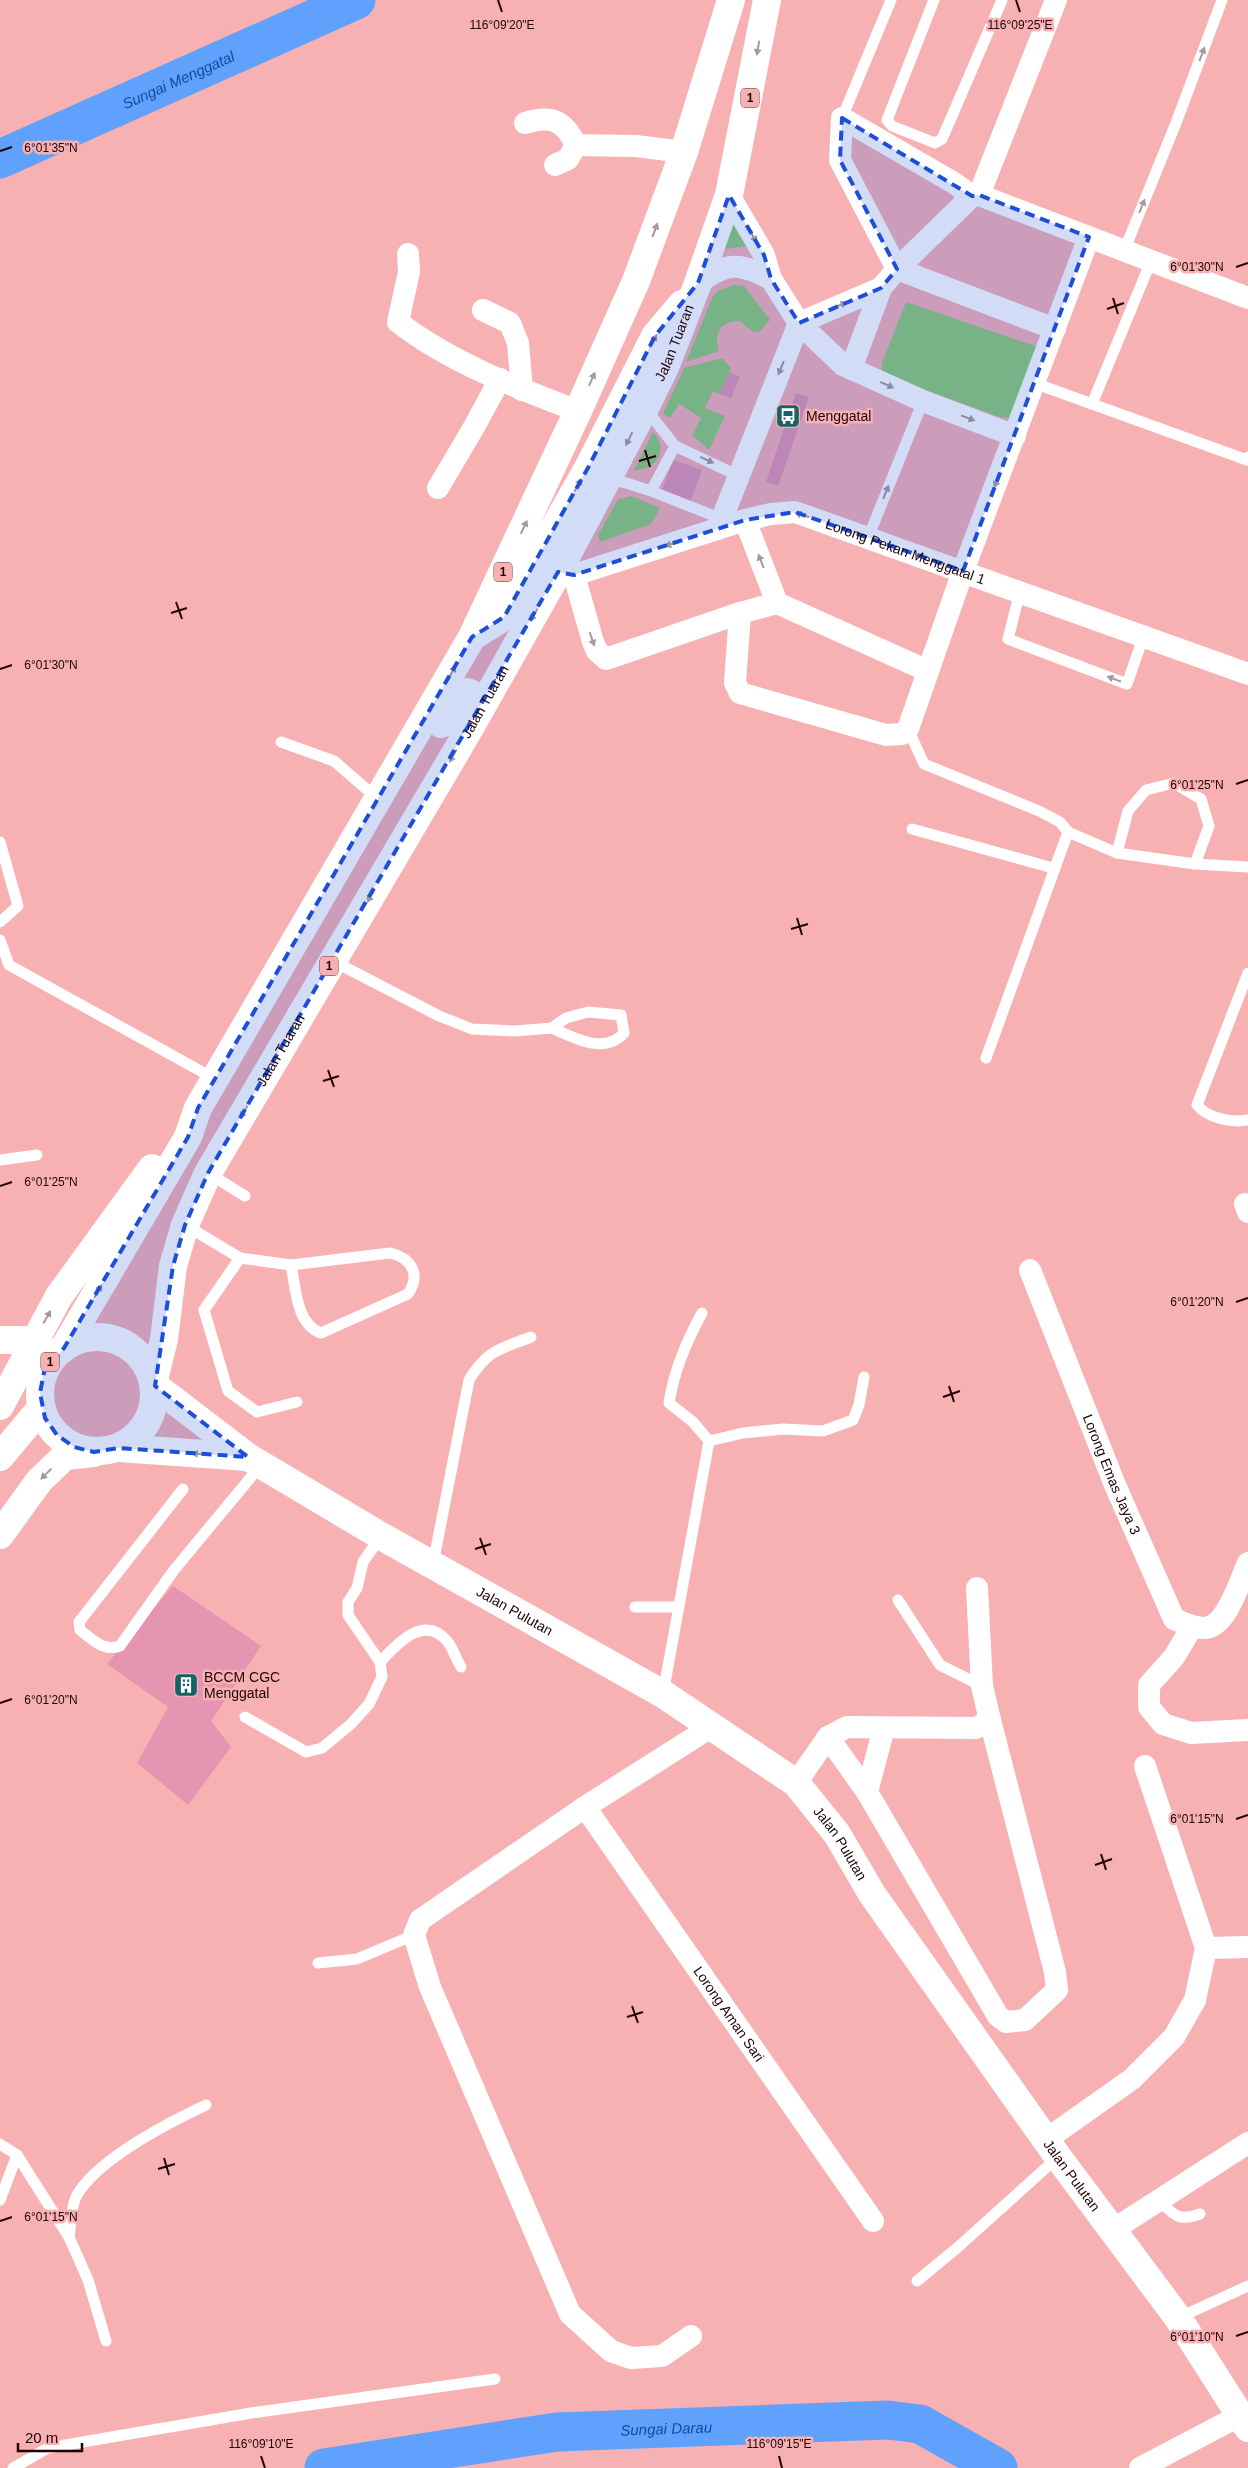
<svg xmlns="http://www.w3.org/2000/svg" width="1248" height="2468" font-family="Arial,sans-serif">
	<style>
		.green { fill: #8fcc74 }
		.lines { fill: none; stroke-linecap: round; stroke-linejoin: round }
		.river { stroke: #5fa1fd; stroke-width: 39 }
		.building { fill: #e594b1 }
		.lane { stroke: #fff; stroke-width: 11 }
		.street { stroke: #fff; stroke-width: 22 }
		.secondary { stroke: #fff; stroke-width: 28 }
		.primary { stroke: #fff; stroke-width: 28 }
		.oneway { fill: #a59a9b }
		.marked { fill: #1d4ed8; fill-opacity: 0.2; stroke: #1d4ed8; stroke-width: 4; stroke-dasharray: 10 6; stroke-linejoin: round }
		.ticks { fill: none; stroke: #1f0306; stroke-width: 2 }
		.labels { text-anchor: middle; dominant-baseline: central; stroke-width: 5; stroke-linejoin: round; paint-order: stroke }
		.shield { fill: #f7b1b3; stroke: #60373a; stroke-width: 1 }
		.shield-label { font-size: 12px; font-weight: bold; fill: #1f0306 }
		.street-label { font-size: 14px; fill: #1f0306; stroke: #f7b1b3 }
		.poi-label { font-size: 14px; fill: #1f0306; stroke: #f7b1b3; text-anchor: start }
		.water-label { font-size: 15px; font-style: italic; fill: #0c4f9f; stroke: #f7b1b3 }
		.ticks-label { font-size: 12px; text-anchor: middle; fill: #1f0306; stroke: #f7b1b3; stroke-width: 5; stroke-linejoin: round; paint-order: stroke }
	</style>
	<rect width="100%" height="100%" fill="#f7b1b3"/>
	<g class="green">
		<path d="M731 219 748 246 722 249Z"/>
		<path d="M734 285 744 286 770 320 759 332H753L740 321C720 320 713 335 719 351L686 362 712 298 718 291Z"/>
		<path d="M906 302 1044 349 1010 418 1000 417 886 376 882 372V363Z"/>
		<path d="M722 358 731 368 720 394 713 391 705 408 725 416 709 450 692 435 701 418 679 404 670 418 663 414 684 368Z"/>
		<path d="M653 432C669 450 657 470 634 470Z"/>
		<path d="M632 496 660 508 651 524 600 542 598 535 618 499Z"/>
	</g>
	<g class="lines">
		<g class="river">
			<path id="s1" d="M0 159 356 0"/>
			<path id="s2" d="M324 2468 557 2432 888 2420 920 2424 998 2468"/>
		</g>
	</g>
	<g class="building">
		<path d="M729 372 740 377 731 398 720 394Z"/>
		<path d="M796 393 809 397 778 486 766 482Z"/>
		<path d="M673 460 702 470 690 503 661 493Z"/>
		<path d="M173 1586 261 1646 211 1721 231 1747 188 1805 137 1763 168 1707 107 1664Z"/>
	</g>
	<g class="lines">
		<g class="lane">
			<path d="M934 0 887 120 892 126 935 143 942 139 1002 0"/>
			<path d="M842 118 891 0"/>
			<path d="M1124 251 1176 123 1222 0"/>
			<path d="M1034 383 1247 460 1248 457"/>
			<path d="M1092 404 1151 261"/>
			<path d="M675 446 739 476"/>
			<path d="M608 481 623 482 651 491 675 446 645 408"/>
			<path d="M651 491 722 519"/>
			<path d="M868 538 923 401"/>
			<path d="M1020 591 1008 639 1127 684 1144 635"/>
			<path d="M908 729 924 764 1039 811 1060 822 1068 832 986 1058"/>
			<path d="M281 742 334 761 378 799"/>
			<path d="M912 829 1053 868"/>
			<path d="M1068 832 1117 853 1195 864 1248 867"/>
			<path d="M1117 853 1128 811 1146 790 1174 783 1201 799 1209 826 1195 864"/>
			<path d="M0 922 18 906 0 842"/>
			<path d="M0 940 9 965 215 1079"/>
			<path d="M333 961 439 1016 472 1029 515 1031 552 1028 566 1018 588 1012 621 1015 624 1033C605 1055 574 1038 552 1028"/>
			<path d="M1248 973 1197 1105C1207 1118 1232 1123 1248 1120"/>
			<path d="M0 1160 37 1155"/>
			<path d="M208 1173 245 1196"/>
			<path d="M185 1225 240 1258 291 1265 390 1253C412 1258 421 1275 408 1294L321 1333C296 1324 296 1289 291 1265"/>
			<path d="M240 1258 204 1310 228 1391 257 1412 297 1402"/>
			<path d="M709 1441 743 1433 783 1429 823 1431 853 1420 859 1405 864 1377"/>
			<path d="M183 1489 79 1622 80 1630C93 1640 104 1652 120 1646L174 1570 261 1465"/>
			<path d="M433 1564 469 1380C487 1350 500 1349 531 1337"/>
			<path d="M898 1600 940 1665 982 1686"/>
			<path d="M635 1607H678"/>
			<path d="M380 1662C397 1644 424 1613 448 1642 453 1649 456 1659 461 1667"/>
			<path d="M663 1694 709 1441 693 1422 669 1403C674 1370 686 1342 702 1313"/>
			<path d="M245 1717 306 1752 322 1748 351 1724 369 1704 382 1677 380 1662 348 1615V1602L357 1588 363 1562 381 1536"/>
			<path d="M318 1963 357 1959 414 1935"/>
			<path d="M0 2144 17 2155 69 2237 88 2280 106 2341"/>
			<path d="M0 2200 17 2155"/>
			<path d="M1159 2200C1174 2215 1178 2222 1200 2214"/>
			<path d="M69 2237C71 2225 71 2205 77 2195 99 2158 168 2123 206 2105"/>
			<path d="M917 2281 957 2248 1058 2157"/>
			<path d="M1178 2318 1248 2286"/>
			<path d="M13 2468 48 2448 251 2413 495 2379"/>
		</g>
		<g class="street">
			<path d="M525 123C551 115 564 120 576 145L636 146 684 152"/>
			<path d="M555 165 568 159 576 145"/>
			<path d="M729 195 764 255 771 279 799 323 843 365 923 401 1015 436"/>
			<path d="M979 195 1056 0"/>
			<path d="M408 254 409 272 398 322C448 361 519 389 578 411"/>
			<path d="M698 283C728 262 739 262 771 279"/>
			<path d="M483 310 510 323 518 343 522 390"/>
			<path d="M1055 329 897 269 840 160 842 118 954 183 972 196 979 195 1248 298"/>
			<path d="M851 369 881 288 897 269 972 196"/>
			<path d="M438 488 474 427 500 379"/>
			<path d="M745 520 777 603"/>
			<path d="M718 529 799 323 881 288"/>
			<path id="s3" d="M558 572 574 575 745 520 771 514 795 512 1248 674"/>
			<path d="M574 575 593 642 597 651 606 659 740 613 777 603 928 671"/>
			<path d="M740 613 735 683 740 693 886 735 902 734 908 729 963 571 1089 237"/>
			<path d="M1245 1204 1248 1212"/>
			<path id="s4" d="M1030 1270 1115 1485 1174 1619C1184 1623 1193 1628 1204 1628 1227 1628 1240 1580 1248 1563"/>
			<path d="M1192 1627 1174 1657 1149 1685V1707L1163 1724 1191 1733 1248 1730"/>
			<path d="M884 1728 867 1792 998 2016 1006 2022 1025 2020 1057 1990 1055 1972 990 1720"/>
			<path d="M828 1737 867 1792"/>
			<path d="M796 1783 828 1737 847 1727 976 1728 990 1720 982 1686 977 1588"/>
			<path id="s5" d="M585 1807 873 2221"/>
			<path d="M1206 1948 1248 1947"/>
			<path d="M1047 2139 1132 2079 1174 2037 1195 2000 1206 1948 1145 1766"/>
			<path d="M1111 2231 1248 2143"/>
			<path d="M691 2336 662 2356 631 2358 611 2351 570 2314 430 1987 414 1935 420 1920 585 1807 711 1727"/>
			<path d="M1140 2468 1239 2416"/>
		</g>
		<g class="secondary">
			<path d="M0 1340H35"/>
			<path id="s6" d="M155 1386 248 1457 381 1536 663 1694 796 1783 837 1834 872 1894 1058 2157 1178 2318 1248 2428"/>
			<path d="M119 1448 248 1457"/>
		</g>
		<g class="primary">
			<path d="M472 637 504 617 589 466 655 336 682 304"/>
			<path d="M441 724 457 696 467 692 472 694 477 702 470 725"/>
			<circle cx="97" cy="1394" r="57"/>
			<path d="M64 1348 188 1137 198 1108 472 637 578 411 636 281 684 152 731 0"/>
			<path id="s7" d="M154 1380 164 1339 173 1266 185 1225 208 1173 470 728 558 572 645 408 666 365 698 283 729 195 767 0"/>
			<path d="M0 1406 59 1296 152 1168"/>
			<path d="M0 1457 41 1408"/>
			<path d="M0 1535 39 1481 65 1456 94 1453"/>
		</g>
	</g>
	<defs><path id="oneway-solid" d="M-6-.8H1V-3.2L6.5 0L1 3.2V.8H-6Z" transform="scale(1.25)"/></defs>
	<g class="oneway">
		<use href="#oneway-solid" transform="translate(758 48) rotate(100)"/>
		<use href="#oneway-solid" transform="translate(1202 54) rotate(-70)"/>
		<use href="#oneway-solid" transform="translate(1142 206) rotate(-68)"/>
		<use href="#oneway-solid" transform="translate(655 230) rotate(-70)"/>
		<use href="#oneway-solid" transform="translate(753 236) rotate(60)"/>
		<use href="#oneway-solid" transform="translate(840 305) rotate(-23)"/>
		<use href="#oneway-solid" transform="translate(653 341) rotate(-61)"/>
		<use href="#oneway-solid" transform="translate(781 368) rotate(112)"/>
		<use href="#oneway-solid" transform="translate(592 379) rotate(-66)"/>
		<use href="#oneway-solid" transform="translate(887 385) rotate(24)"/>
		<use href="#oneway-solid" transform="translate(968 418) rotate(21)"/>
		<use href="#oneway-solid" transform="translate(629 439) rotate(117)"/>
		<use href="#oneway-solid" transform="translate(707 460) rotate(24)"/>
		<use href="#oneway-solid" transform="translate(997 481) rotate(111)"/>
		<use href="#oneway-solid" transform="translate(578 485) rotate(-61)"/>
		<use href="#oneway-solid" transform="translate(886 492) rotate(-68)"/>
		<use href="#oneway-solid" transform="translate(802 515) rotate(-163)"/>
		<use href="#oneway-solid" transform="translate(524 527) rotate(-65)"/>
		<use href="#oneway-solid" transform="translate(672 544) rotate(162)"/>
		<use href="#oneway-solid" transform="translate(761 561) rotate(-111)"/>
		<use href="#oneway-solid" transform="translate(534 615) rotate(120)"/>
		<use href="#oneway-solid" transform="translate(592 639) rotate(71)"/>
		<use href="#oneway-solid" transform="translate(452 672) rotate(-60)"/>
		<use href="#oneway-solid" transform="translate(1114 679) rotate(-159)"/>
		<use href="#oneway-solid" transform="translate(453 756) rotate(120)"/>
		<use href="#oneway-solid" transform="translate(371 896) rotate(120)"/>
		<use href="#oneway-solid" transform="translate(244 1112) rotate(120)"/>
		<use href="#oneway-solid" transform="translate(98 1291) rotate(-60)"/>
		<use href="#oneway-solid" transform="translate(47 1317) rotate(-61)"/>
		<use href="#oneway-solid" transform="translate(199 1454) rotate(-176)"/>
		<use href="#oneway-solid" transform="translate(46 1474) rotate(136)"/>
	</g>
	<path class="marked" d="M842 118 972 196 979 195 1089 237 963 571 795 512 745 520 574 575 558 572 208 1173 185 1225 173 1266 155 1386 248 1457 119 1448 94 1452 74 1447 57 1435 45 1418 40 1393 44 1372 64 1348 188 1137 198 1108 472 637 504 617 589 466 655 336 698 283 729 195 764 255 771 279 799 323 881 288 897 269 840 160Z"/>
	<path class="ticks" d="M498 0 502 12M1016 0 1020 12M0 151 12 147M1236 267 1248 263M1113 298 1118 314M1107 309 1124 303M645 450 650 467M639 461 656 456M176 602 182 619M171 613 187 608M0 669 12 665M1236 784 1248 780M797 918 802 935M791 929 808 924M328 1070 334 1087M323 1081 339 1076M0 1186 12 1182M1236 1302 1248 1298M949 1386 954 1402M943 1397 960 1391M480 1538 486 1555M475 1549 491 1544M0 1703 12 1699M1236 1819 1248 1815M1101 1854 1106 1870M1095 1865 1112 1859M632 2006 638 2023M627 2017 643 2012M164 2158 169 2175M158 2169 175 2164M0 2221 12 2217M1236 2336 1248 2332M261 2456 265 2468M779 2456 782 2468"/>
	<defs>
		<symbol id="bus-square" viewBox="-11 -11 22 22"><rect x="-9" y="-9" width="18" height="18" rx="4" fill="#146465" stroke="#f7b1b3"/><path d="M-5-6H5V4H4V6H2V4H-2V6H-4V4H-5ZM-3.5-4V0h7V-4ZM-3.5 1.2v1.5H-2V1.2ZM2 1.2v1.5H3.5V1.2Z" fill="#fff"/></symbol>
		<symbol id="building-square" viewBox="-11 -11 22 22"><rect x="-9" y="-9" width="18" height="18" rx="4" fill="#146465" stroke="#f7b1b3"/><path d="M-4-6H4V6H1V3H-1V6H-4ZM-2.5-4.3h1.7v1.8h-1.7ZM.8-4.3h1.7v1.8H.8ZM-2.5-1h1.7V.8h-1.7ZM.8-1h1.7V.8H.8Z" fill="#fff"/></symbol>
	</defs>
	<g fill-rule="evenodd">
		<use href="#bus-square" x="774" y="402" width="28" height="28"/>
		<use href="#building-square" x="172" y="1671" width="28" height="28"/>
	</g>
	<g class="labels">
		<g class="shield">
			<rect x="741" y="88.5" width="18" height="19" rx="4"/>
			<rect x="494" y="562.5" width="18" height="19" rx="4"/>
			<rect x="320" y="956.5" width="18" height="19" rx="4"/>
			<rect x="41" y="1352.5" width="18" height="19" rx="4"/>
		</g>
		<g class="shield-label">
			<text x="750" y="98">1</text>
			<text x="503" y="572">1</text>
			<text x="329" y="966">1</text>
			<text x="50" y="1362">1</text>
		</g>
		<g class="street-label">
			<text stroke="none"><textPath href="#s7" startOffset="1168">Jalan Tuaran</textPath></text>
			<text stroke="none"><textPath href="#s3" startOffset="364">Lorong Pekan Menggatal 1</textPath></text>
			<text stroke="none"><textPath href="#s7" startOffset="762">Jalan Tuaran</textPath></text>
			<text stroke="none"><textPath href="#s7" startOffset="358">Jalan Tuaran</textPath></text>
			<text stroke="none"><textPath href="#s4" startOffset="220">Lorong Emas Jaya 3</textPath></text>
			<text stroke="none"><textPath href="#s6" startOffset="425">Jalan Pulutan</textPath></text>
			<text stroke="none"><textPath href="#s6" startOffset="830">Jalan Pulutan</textPath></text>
			<text stroke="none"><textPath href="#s5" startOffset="252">Lorong Aman Sari</textPath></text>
			<text stroke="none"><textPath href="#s6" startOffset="1235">Jalan Pulutan</textPath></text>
		</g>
		<g class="poi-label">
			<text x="806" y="416">Menggatal</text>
			<text x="204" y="1677">BCCM CGC<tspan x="204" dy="16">Menggatal</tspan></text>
		</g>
		<g class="water-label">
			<text stroke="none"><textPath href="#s1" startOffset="195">Sungai Menggatal</textPath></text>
			<text stroke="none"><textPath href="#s2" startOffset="345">Sungai Darau</textPath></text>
		</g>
	</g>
	<g class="ticks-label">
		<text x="502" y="29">116°09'20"E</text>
		<text x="1020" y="29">116°09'25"E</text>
		<text x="51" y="152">6°01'35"N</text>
		<text x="1197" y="271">6°01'30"N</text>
		<text x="51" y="669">6°01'30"N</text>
		<text x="1197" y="789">6°01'25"N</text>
		<text x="51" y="1186">6°01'25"N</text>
		<text x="1197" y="1306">6°01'20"N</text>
		<text x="51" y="1704">6°01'20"N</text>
		<text x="1197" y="1823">6°01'15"N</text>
		<text x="51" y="2221">6°01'15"N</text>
		<text x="1197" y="2341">6°01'10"N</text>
		<text x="261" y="2448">116°09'10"E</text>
		<text x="779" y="2448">116°09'15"E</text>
	</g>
	<path d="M18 2443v8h64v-8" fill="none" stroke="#1f0306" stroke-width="2.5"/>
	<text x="25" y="2443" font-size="15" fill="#1f0306" stroke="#f7b1b3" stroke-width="4" paint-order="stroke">20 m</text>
</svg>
